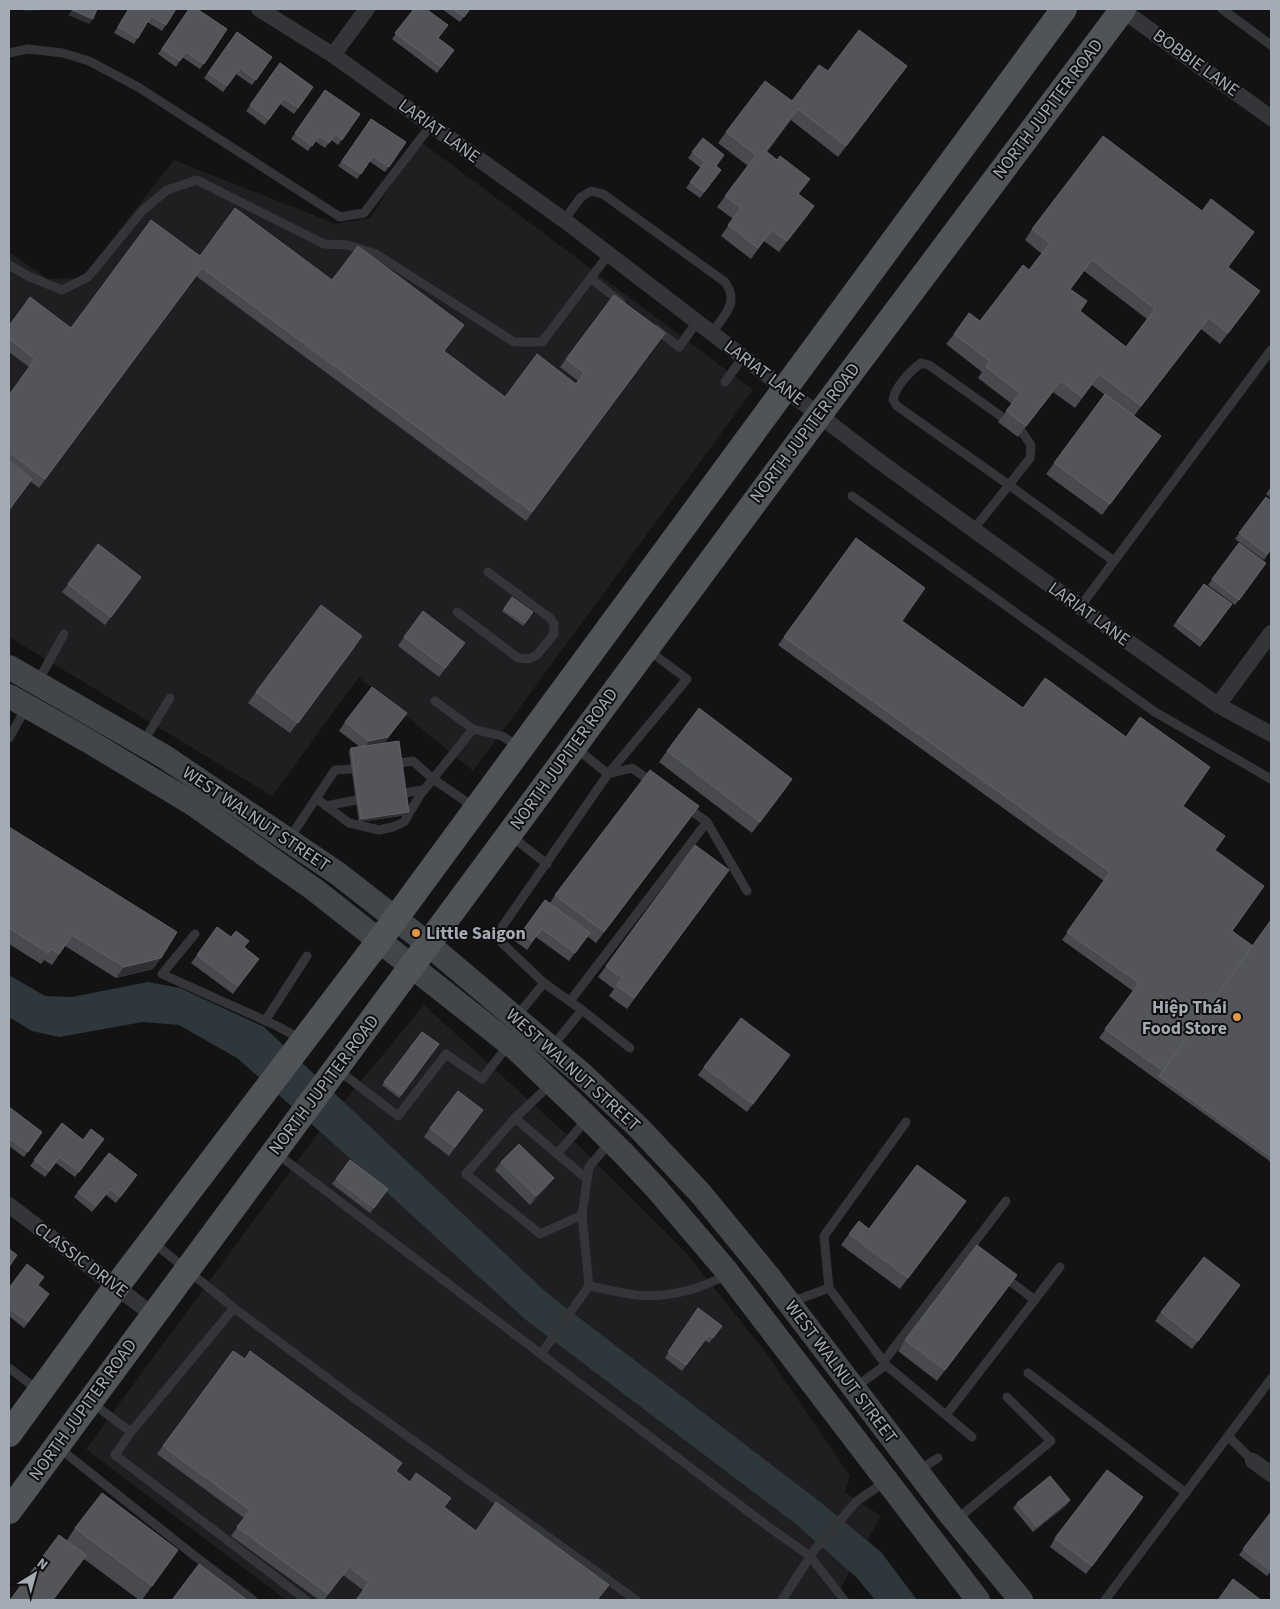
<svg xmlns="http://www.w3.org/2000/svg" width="1280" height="1609" font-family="'Source Sans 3',sans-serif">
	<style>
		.built { fill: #1f1f21 }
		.water { fill: #2d373c }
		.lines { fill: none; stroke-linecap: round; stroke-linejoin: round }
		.service { stroke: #343539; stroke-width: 9 }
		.minor { stroke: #343539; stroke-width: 16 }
		.secondary { stroke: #424549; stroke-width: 24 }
		.primary { stroke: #505358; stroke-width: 26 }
		.wall { fill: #494a4f; fill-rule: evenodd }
		.shaded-wall { fill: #2f3033 }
		.building { fill: #53555a; stroke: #606268; fill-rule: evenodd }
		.poi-dot { fill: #e4973b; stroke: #0e0e0f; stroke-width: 2 }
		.labels { text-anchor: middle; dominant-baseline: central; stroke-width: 4; stroke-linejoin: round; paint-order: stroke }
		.street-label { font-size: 18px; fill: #a5abb4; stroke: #0e0e0f }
		.poi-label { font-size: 18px; font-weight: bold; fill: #a5abb4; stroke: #0e0e0f; text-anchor: start }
	</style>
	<rect width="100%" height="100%" fill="#131314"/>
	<g class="built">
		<path d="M420 141 753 390 473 771 359 677 272 796 9 637V252L48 279 82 278 174 160 336 224 370 218Z"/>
		<path d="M424 1005 577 1144 688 1255 767 1354 850 1476 845 1492 881 1516 834 1600H286L86 1449 318 1133Z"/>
	</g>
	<path class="water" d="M9 975 45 996 72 997 148 982 180 988 264 1027 548 1294 819 1501 881 1552 917 1600H875L857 1578 797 1525 526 1320 343 1152 237 1058 179 1025 143 1022 59 1037 32 1031 9 1017Z"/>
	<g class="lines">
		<g class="service">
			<path d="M1222 9 1271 45"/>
			<path d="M9 53 28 49 63 53 89 61 138 87 340 217 364 213 431 125"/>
			<path d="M564 220 581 197 591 191 603 194 725 282C740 303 724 315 712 333"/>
			<path d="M9 265 30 277 62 290 88 277 143 210 167 190 197 180 324 244 348 245 376 254 514 342H542L609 254"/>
			<path d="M590 278 621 302"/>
			<path d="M656 329 679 347 697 322"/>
			<path d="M725 382 743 357"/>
			<path d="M1002 417 929 365 921 363C910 371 895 387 893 400L897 406 1009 485 1030 458 1031 445 1022 432"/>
			<path d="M852 496 1155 712 1271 779"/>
			<path d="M973 530 1009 485 1114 561"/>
			<path d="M1080 607 1271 350"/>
			<path d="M457 612 518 658 529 659 537 655 554 634V624L550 618 488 572"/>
			<path d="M37 683 64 634"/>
			<path d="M435 701 473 729 502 736 519 747"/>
			<path d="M9 738 26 708"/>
			<path d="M142 744 170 698"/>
			<path d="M576 748 608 774 632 768 653 783"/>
			<path d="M400 763 413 761 433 779 474 807"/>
			<path d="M404 793 423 790"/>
			<path d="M316 798 349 823 379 830 393 827 404 822 420 795 473 729"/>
			<path d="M326 806 356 800"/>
			<path d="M686 807 707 822 747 891"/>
			<path d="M511 836 547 864"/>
			<path d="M289 839 335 770 352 769"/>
			<path d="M195 934 162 974 275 1025 301 1039"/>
			<path d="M570 1001 707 822"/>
			<path d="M516 1017 544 983"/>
			<path d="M265 1021 307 956"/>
			<path d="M551 1048 582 1010"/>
			<path d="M630 1048 582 1010 544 983 502 943V927L608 774 687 679 648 650"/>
			<path d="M338 1070 398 1116 446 1054 482 1079 509 1044"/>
			<path d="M552 1083 515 1118 557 1154 588 1118"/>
			<path d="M515 1118 466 1174 540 1234 582 1215"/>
			<path d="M906 1122 824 1236 829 1288 886 1365 972 1437"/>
			<path d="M276 1153 766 1525 810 1556 844 1600"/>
			<path d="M557 1154 587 1179"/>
			<path d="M154 1243 234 1308 354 1398 636 1600"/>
			<path d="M1003 1276 1035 1300"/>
			<path d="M589 1286C605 1289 620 1293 636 1295 666 1298 701 1290 727 1274"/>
			<path d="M791 1302 829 1288"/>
			<path d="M234 1308 131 1432 115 1455 306 1600"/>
			<path d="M541 1354 589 1286 582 1215 589 1167 611 1141"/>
			<path d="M884 1361 1006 1201"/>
			<path d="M9 1368 38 1390"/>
			<path d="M1028 1373 1186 1493"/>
			<path d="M854 1388 886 1365"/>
			<path d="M92 1403 131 1432"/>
			<path d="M946 1415 1060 1267"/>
			<path d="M1228 1436 1253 1461"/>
			<path d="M59 1448 196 1557 253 1600"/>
			<path d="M919 1470 938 1458"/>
			<path d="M957 1519 1051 1441 1007 1397"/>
			<path d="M782 1600 815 1549 857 1501 886 1481"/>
			<path d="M1105 1600 1271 1379"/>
		</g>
		<g class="minor">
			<path d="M259 9 333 55 564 220 879 461 1127 641 1218 705 1271 734"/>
			<path d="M1121 9 1271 118"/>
			<path d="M333 55 367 9"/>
			<path d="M1218 705 1271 633"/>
			<path d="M9 1205 153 1315"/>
			<path d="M1253 1461 1271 1474"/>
		</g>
		<g class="secondary">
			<path d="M9 667 165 757 337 873 428 944 582 1074 639 1128 701 1194 770 1278 949 1513 1021 1600"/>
			<path d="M9 696 90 742 193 804 315 890 515 1048 580 1110 625 1155 656 1188 725 1269 978 1600"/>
		</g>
		<g class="primary">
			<path d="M9 1434 116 1287 379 941 1064 9"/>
			<path d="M9 1511 819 415 1123 9"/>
		</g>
	</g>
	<g class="wall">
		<path d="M128 9H176L162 31 147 22 134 44 114 33Z"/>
		<path d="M189 9 227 29 200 69 182 57 176 67 158 54Z"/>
		<path d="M414 9 438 38 454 50 437 73 392 39Z"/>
		<path d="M442 9H470L460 22Z"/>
		<path d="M237 32 272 57 252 85 236 74 223 92 204 78Z"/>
		<path d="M280 63 313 87 294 114 280 104 265 125 246 111Z"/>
		<path d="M907 66 838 157 791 120 767 152 799 194 814 206 779 252 764 241 751 259 721 236 733 219 717 207 748 166 718 143 726 132 792 101 828 71Z"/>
		<path d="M325 90 360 114 338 145 331 140 325 148 315 141 308 151 291 139Z"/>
		<path d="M371 119 406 142 385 172 369 161 357 179 338 166Z"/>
		<path d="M703 138 716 166 721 170 700 198 686 188 701 168 688 158Z"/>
		<path d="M1202 211 1254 232 1228 267 1252 302 1220 344 1201 329 1134 416 1161 436 1102 515 1046 474 1105 395 1092 385 1075 408 1053 392 1018 437 998 422 1012 404 978 378 982 372 946 344 954 334 980 321 1029 270 1042 254 1025 240 1032 229ZM1084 271 1147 319 1126 347 1080 311 1071 289Z"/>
		<path d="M200 256 332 280 444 352 505 397 576 384 578 381 560 367 614 295 665 333 526 521 196 276 39 488 30 481 9 510V395L29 367 9 352V326L71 328Z"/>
		<path d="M1271 487V498L1266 494Z"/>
		<path d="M1266 497 1271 550 1264 560 1235 539Z"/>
		<path d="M856 538 902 621 1023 708 1183 806 1215 850 1232 931 1253 946 1271 920V1162L1099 1038 1133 991 1062 940 1104 881 778 645Z"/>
		<path d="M1239 543 1266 563 1235 605 1208 585Z"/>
		<path d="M141 577 105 625 62 592 68 584Z"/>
		<path d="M1204 584 1232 604 1200 647 1173 626Z"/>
		<path d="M512 597 533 612 523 626 502 611Z"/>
		<path d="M404 637 459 651 439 677 398 646Z"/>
		<path d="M355 647 290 733 248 703 256 692Z"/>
		<path d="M407 713 384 743 409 812 407 815 359 822 349 751 351 748 360 747 339 731 345 722Z"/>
		<path d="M667 751 792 779 752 833 659 762Z"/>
		<path d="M699 806 596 943 587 936 569 961 536 937 527 950 515 941 545 900 550 903 555 895Z"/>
		<path d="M9 827 161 958 153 969 116 978 65 946 52 965 44 960 41 964 9 944Z"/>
		<path d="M721 881 627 1009 609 996 614 989 598 977 606 966Z"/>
		<path d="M244 948 253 967 233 994 191 963 197 955Z"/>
		<path d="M422 1032 439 1044 399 1098 382 1085Z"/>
		<path d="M784 1063 747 1112 698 1075 704 1067Z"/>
		<path d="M9 1108 42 1132 24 1157 9 1146Z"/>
		<path d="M483 1110 449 1156 424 1137 430 1128Z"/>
		<path d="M62 1123 83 1140 104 1139 75 1177 56 1163 45 1177 30 1166Z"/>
		<path d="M350 1160 388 1189 370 1213 332 1184Z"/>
		<path d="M501 1162 548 1186 530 1205 495 1170Z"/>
		<path d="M133 1181 116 1203 106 1195 92 1212 74 1197 78 1192Z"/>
		<path d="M958 1212 900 1289 841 1245 849 1234 869 1229Z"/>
		<path d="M1017 1275 937 1381 898 1351 905 1340Z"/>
		<path d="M1240 1285 1192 1349 1155 1321 1161 1312Z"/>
		<path d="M9 1288 49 1294 24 1328 9 1316Z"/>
		<path d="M698 1308 722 1326 709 1343 705 1340 682 1371 665 1358Z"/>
		<path d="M233 1351 476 1531 609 1585 363 1590 343 1575 324 1600H319L231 1536 244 1518 157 1454Z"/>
		<path d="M1070 1500 1066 1506 1033 1532 1013 1508 1017 1503Z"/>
		<path d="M1137 1506 1086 1574 1050 1547 1055 1538Z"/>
		<path d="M1271 1512V1571L1267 1576 1239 1555Z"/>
		<path d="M75 1528 178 1550 142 1600H139L84 1559 75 1571 67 1540Z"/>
	</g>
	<g class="shaded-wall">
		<path d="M25 9H46L45 10 23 11Z"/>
		<path d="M72 10 93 19 89 24 68 15Z"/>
		<path d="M907 66 899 77 838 157 846 146Z"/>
		<path d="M798 109 791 120 758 162 766 151Z"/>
		<path d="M814 206 807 217 779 252 787 241Z"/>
		<path d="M1260 291 1252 302 1220 344 1228 333Z"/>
		<path d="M1209 318 1201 329 1133 417 1141 406Z"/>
		<path d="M1061 381 1053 392 1018 437 1026 426Z"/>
		<path d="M407 713 382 746 363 749 369 741Z"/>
		<path d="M792 779 785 790 752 833 760 822Z"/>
		<path d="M699 806 691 817 596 943 604 932Z"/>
		<path d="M409 812 407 815 359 822 361 819Z"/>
		<path d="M161 958 153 969 116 978 124 967Z"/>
		<path d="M554 1178 548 1186 530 1205 536 1196Z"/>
		<path d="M966 1201 958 1212 900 1289 908 1278Z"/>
		<path d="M1017 1275 1009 1286 937 1381 945 1370Z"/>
		<path d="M1240 1285 1234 1294 1192 1349Z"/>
		<path d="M1070 1500 1066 1506 1033 1532 1037 1527Z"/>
		<path d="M178 1550 167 1566 142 1600 152 1586Z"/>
		<path d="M86 1555 75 1571 53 1600Z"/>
	</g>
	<g class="building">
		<path d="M72 9H97L93 19 72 10Z"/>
		<path d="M129 9H176L166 25 151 16 138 38 118 27Z"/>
		<path d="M189 9H197L227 29 204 64 186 52 180 61 162 49Z"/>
		<path d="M414 9H426L448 25 438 38 454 50 441 67 395 33Z"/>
		<path d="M453 9H470L464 17Z"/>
		<path d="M859 30 907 66 846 146 798 109 766 151 777 160 780 156 810 179 798 194 814 206 787 241 772 230 758 248 728 225 741 208 725 196 756 155 726 132 765 81 792 101 819 65 828 71Z"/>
		<path d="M237 32 272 57 256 80 240 68 227 86 208 73Z"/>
		<path d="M280 63 313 87 298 108 284 98 269 119 250 105Z"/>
		<path d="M325 90 360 114 342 140 335 134 329 143 319 136 312 146 295 133Z"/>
		<path d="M371 119 406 142 389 167 373 156 361 174 342 161Z"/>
		<path d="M1103 136 1202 211 1211 199 1254 232 1228 267 1260 291 1228 333 1209 318 1141 406 1099 374 1082 397 1061 381 1026 426 1006 411 1020 393 986 367 990 361 954 334 969 313 980 321 1023 265 1029 270 1050 243 1032 229ZM1092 260 1155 309 1126 347 1080 311 1087 301 1070 289Z"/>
		<path d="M703 138 724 155 716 166 721 170 704 192 690 182 705 162 692 152Z"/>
		<path d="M235 208 332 280 358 246 464 325 444 351 505 397 537 354 576 384 584 373 566 359 614 295 665 333 532 512 202 268 45 479 9 452V395L35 359 9 339V326L30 297 71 328 151 220 200 256Z"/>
		<path d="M1105 394 1161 436 1110 504 1054 463Z"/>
		<path d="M9 461 32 479 9 510Z"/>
		<path d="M1266 497 1271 501V549L1267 554 1239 533Z"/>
		<path d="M856 538 925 588 902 621 1023 708 1045 678 1126 737 1140 717 1210 767 1183 806 1225 836 1215 850 1264 886 1232 931 1253 946 1163 1071 1105 1029 1139 983 1067 932 1110 872 784 637Z"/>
		<path d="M1239 543 1266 563 1239 600 1212 579Z"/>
		<path d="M98 544 141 577 111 617 68 584Z"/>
		<path d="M1204 584 1232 604 1204 641 1177 621Z"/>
		<path d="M512 597 533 612 525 623 504 609Z"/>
		<path d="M321 605 362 636 298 723 256 692Z"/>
		<path d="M423 611 465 643 445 668 404 637Z"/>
		<path d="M372 687 407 713 388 737 369 741 345 722Z"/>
		<path d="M699 708 792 779 760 822 667 751Z"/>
		<path d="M399 741 409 812 361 819 351 748Z"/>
		<path d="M650 770 699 806 604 932 555 895Z"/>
		<path d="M9 827 177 932 161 958 124 967 72 935 59 954 51 949 48 953 9 928Z"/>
		<path d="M695 845 729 870 634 998 617 986 622 978 606 966Z"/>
		<path d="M545 900 590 933 575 953 542 929 532 941 521 933Z"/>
		<path d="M1271 920V1157L1159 1076Z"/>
		<path d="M217 927 231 937 236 931 249 941 244 947 259 959 238 986 197 955Z"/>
		<path d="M741 1018 790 1055 753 1104 704 1067Z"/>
		<path d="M422 1032 439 1044 401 1095 384 1082Z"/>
		<path d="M458 1091 483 1110 455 1147 430 1128Z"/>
		<path d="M9 1107 42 1132 28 1152 9 1138Z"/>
		<path d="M62 1123 83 1140 91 1129 104 1139 79 1172 59 1157 49 1171 34 1160Z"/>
		<path d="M519 1144 554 1178 536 1196 501 1162Z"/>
		<path d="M109 1153 137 1175 120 1197 110 1189 96 1206 78 1192Z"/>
		<path d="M350 1160 388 1189 374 1208 336 1179Z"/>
		<path d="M917 1165 966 1201 908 1278 849 1234 859 1221 869 1229Z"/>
		<path d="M977 1245 1017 1275 945 1370 905 1340Z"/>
		<path d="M9 1249 17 1255 9 1267Z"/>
		<path d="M1204 1257 1240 1285 1198 1341 1161 1312Z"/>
		<path d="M27 1264 44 1277 38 1285 49 1294 28 1322 9 1308V1288Z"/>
		<path d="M698 1308 722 1326 713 1338 709 1335 686 1365 668 1352Z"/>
		<path d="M233 1351 245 1359 250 1351 402 1463 396 1471 410 1482 416 1473 451 1498 444 1507 476 1531 496 1502 609 1585 597 1600H356L369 1582 349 1567 328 1594 237 1527 250 1510 163 1446Z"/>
		<path d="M1107 1470 1143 1497 1092 1566 1055 1538Z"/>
		<path d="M1050 1476 1070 1500 1037 1527 1017 1503Z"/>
		<path d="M102 1493 178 1550 152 1586 75 1528Z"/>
		<path d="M1271 1512V1571L1243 1549Z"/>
		<path d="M59 1535 86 1555 53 1600H10Z"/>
		<path d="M199 1564 247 1600H172Z"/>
		<path d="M1233 1579 1261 1600H1218Z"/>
	</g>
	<g class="poi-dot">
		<circle cx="416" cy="933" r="5"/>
		<circle cx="1237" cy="1017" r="5"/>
	</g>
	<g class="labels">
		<g class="street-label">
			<text transform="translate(1196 63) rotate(36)">BOBBIE LANE</text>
			<text transform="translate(1048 109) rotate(-53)">NORTH JUPITER ROAD</text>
			<text transform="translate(439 131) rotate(36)">LARIAT LANE</text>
			<text transform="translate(764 373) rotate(37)">LARIAT LANE</text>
			<text transform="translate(805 433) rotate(-53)">NORTH JUPITER ROAD</text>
			<text transform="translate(1089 614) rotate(36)">LARIAT LANE</text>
			<text transform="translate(564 759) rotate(-54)">NORTH JUPITER ROAD</text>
			<text transform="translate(256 819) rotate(34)">WEST WALNUT STREET</text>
			<text transform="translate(573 1070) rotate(42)">WEST WALNUT STREET</text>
			<text transform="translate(324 1085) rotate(-53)">NORTH JUPITER ROAD</text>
			<text transform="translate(81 1260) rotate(37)">CLASSIC DRIVE</text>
			<text transform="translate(841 1372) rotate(53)">WEST WALNUT STREET</text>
			<text transform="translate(83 1410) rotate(-54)">NORTH JUPITER ROAD</text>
		</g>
		<g class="poi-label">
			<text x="426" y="933">Little Saigon</text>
			<text x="1227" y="1007" text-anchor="end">Hiệp Thái<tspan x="1227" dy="21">Food Store</tspan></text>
		</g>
	</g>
	<rect width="1280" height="1609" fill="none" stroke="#a5abb4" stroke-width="20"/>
	<g transform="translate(35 1574) rotate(37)" stroke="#0e0e0f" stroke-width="4" paint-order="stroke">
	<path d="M0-4L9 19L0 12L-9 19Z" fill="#a5abb4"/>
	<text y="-8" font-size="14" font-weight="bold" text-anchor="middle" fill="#a5abb4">N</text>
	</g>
</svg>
